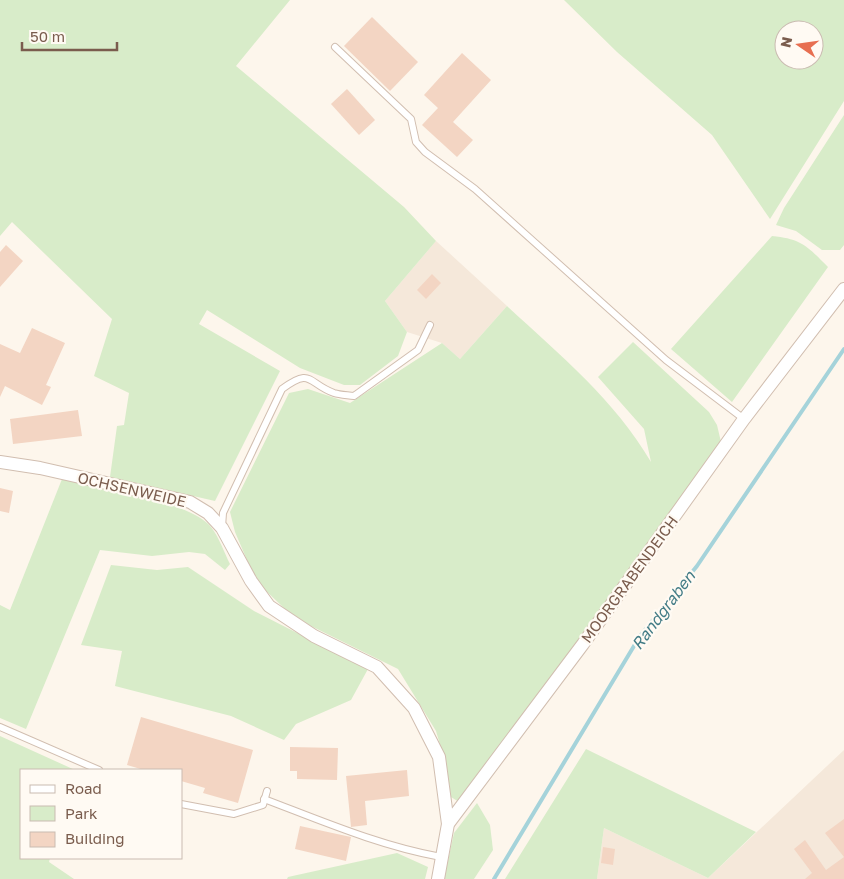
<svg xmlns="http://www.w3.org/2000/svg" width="844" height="879" font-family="'Golos Text',sans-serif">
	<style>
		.residential { fill: #f5e8da }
		.green { fill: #d8ecc9; fill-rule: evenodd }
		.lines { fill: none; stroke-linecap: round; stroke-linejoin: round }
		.stream { stroke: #a5d3da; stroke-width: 4 }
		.building { fill: #f3d5c3 }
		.service-casing { stroke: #d1beb0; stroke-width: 8 }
		.minor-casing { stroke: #d1beb0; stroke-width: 14 }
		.service { stroke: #fff; stroke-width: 6 }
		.minor { stroke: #fff; stroke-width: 12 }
		.labels { text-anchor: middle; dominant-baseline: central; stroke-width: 4.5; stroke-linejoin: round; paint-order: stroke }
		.street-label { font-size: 15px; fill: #7a5c4d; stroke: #fffaf3 }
		.water-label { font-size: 16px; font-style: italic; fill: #437c86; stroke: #fffaf3 }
	</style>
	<rect width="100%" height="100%" fill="#fdf6ec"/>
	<g class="residential">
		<path d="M436 241 507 306 460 359 442 343 407 332 385 301Z"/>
		<path d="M844 750V879H597L604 828 708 878Z"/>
	</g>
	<g class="green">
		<path d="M0 0H290L236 66 404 207 436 241 385 301 407 332 398 356 360 385H344L300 368 207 310 199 324 280 371 215 501 110 477 117 426 124 425 129 393 94 376 112 319 12 222 0 236Z"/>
		<path d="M564 0H844V101L770 219 712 135 617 52ZM784 30H814V60H784Z"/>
		<path d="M844 115V245L840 250H822L796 231 776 225 784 208Z"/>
		<path d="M772 236C802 239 807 246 828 267L732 402 671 349Z"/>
		<path d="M507 306C559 354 615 400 651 462L644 429 598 377 633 342 709 412 717 425 721 442 707 466 459 802 451 797 447 769 436 731 398 669 311 626 285 609 264 589 250 567 235 532 230 512 289 393 308 389 350 403 442 343 460 359Z"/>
		<path d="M62 479C96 487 190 501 211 527 219 537 224 552 230 564L225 570 205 554 189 552 152 556 100 550 26 729 0 718V605L10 610Z"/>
		<path d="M111 565 157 570 188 567 254 611 368 669 351 700 296 724 284 740 231 716 115 686 122 651 81 645Z"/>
		<path d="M0 736 75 770H21V858H50L49 862 74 879H0Z"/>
		<path d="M586 749 756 832 708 878 604 828 597 879H505Z"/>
		<path d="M477 803 490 825 493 850 474 879H444L454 833Z"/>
		<path d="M397 853 428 867 425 879H287L288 877Z"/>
	</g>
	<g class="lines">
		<path class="stream" d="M494 879 640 636 697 566 844 349"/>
	</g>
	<g class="building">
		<path d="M372 17 418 62 390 91 344 46Z"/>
		<path d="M462 53 491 80 453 122 473 140 457 157 422 125 438 108 424 95Z"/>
		<path d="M347 89 375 120 359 135 331 104Z"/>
		<path d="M6 245 23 261 0 287V252Z"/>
		<path d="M432 274 441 283 426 299 417 290Z"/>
		<path d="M32 328 65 343 46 385 51 387 42 405 5 386 0 397V344L20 353Z"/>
		<path d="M78 410 82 436 13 444 10 419Z"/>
		<path d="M0 488 13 491 9 513 0 511Z"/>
		<path d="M141 717 253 750 238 803 203 793 205 788 181 781V770H144L127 765Z"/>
		<path d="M290 747 338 748 337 780 297 779V771H290Z"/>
		<path d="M407 770 409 796 365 801 367 825 351 827 346 776Z"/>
		<path d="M844 819V879H805L812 873 794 849 805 840 826 870 844 857 825 833Z"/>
		<path d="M300 826 351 837 346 861 295 849Z"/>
		<path d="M603 847 615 849 613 865 601 863Z"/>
	</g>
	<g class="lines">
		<defs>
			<g id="service">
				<path d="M335 47 411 119 416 142 425 152 475 189 666 360 744 419"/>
				<path d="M222 527 223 513 282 389C312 367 307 383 334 393 340 395 347 395 354 396L418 350 430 325"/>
				<path d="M0 727 99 770"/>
				<path d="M264 799C322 821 380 846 441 857"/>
				<path d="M181 804 234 814 263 805 267 791"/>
			</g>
			<g id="minor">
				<path d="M0 462 40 468 190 502 208 513 222 528 251 581 269 606 314 636 377 667 414 708 439 757 448 824"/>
				<path d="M438 879 448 824 583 644 744 419 844 289"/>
			</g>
		</defs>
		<use href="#service" class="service-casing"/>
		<use href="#minor" class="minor-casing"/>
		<use href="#service" class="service"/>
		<use href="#minor" class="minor"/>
	</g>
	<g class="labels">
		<g class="street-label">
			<text transform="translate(132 489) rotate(13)">OCHSENWEIDE</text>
			<text transform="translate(629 579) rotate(-54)">MOORGRABENDEICH</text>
		</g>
		<g class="water-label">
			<text transform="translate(663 610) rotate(-53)">Randgraben</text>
		</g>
	</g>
	<rect x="20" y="769" width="162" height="90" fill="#fffaf3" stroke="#cabbb1"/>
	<rect x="30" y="785" width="25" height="8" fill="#ffffff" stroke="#cabbb1"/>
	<text x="65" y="794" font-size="15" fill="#7a5c4d">Road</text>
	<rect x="30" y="806" width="25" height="15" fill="#d8ecc9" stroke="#cabbb1"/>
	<text x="65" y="819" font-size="15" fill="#7a5c4d">Park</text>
	<rect x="30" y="832" width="25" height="15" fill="#f3d5c3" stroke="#cabbb1"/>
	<text x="65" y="844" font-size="15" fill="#7a5c4d">Building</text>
	<g transform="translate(799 45) rotate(283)"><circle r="24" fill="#fffaf3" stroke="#cabbb1"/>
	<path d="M0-4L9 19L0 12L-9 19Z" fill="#e76f51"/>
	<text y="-8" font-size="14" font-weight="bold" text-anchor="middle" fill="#7a5c4d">N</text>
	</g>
	<path d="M22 42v8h95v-8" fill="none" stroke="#7a5c4d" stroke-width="2.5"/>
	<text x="30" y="42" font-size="15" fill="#7a5c4d" stroke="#fffaf3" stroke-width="4" paint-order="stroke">50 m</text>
</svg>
